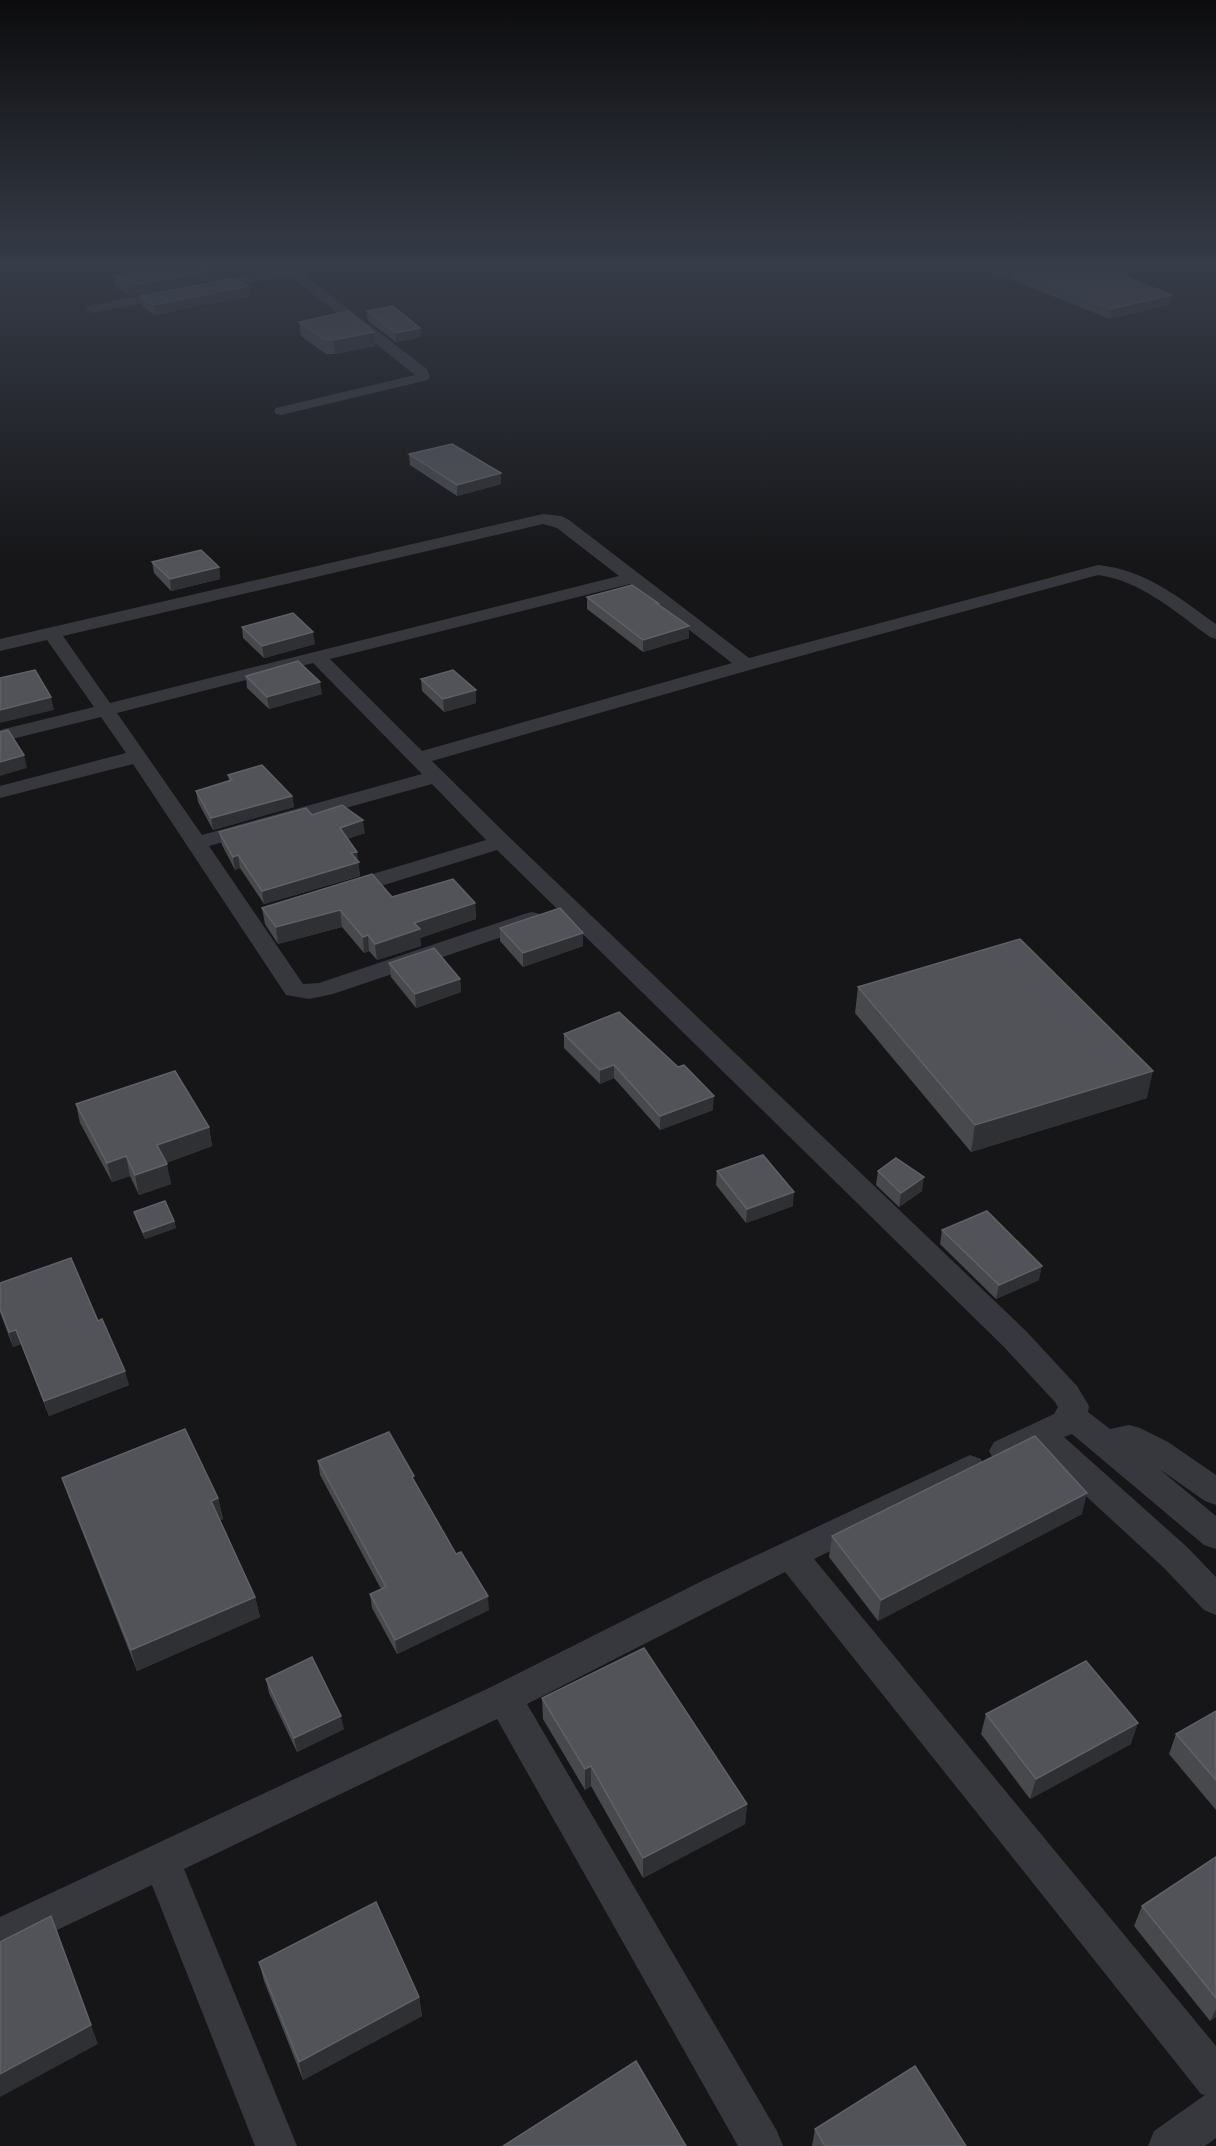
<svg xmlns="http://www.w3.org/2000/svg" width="1216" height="2146" font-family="'Varela Round',sans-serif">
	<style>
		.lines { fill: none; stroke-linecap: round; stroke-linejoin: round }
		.minor { fill: #37383d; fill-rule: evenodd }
		.wall { fill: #47494d }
		.shaded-wall { fill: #2f3033 }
		.building { fill: #525359; stroke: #5f6168; stroke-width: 1.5 }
	</style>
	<rect width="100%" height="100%" fill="#161618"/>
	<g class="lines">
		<g class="minor">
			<path d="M276 264H290L427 369 430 377 428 380 281 415 276 414 274 411 276 408 415 375 289 275 92 313 85 309 92 305 281 269Z"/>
			<path d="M1037 264H1064L1058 268 1000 278 994 274 1000 270Z"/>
			<path d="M543 514 561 516 569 520 749 658 1098 565C1146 570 1178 597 1216 624V639L1210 637C1175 612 1142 581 1098 575L753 669 432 761 509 837 1026 1331 1077 1386 1089 1406 1088 1412 1110 1429 1129 1425 1140 1428 1168 1442 1216 1475V1505L1205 1501 1158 1468 1216 1516V1549L1204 1545 1072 1434 1064 1437 1187 1547 1216 1577V1615L1204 1610 1163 1567 1036 1450 1005 1464 994 1460 989 1451 994 1442 1054 1414 1058 1407 1055 1402 1004 1347 497 850 352 895 344 897 336 895 333 890 336 885 486 840 432 784 209 846 303 984 319 983 524 914 532 912 540 914 544 919 540 924 333 994 309 999 286 995 133 764 0 798V786L126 753 101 717 0 742V730L94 707 47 640 0 651V639ZM543 524 557 528 619 576 110 703 63 636ZM630 584 732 663 422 751 330 659ZM313 663 422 774 202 835 117 713Z"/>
			<path d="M970 1455 981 1459 986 1468 981 1477 814 1559 1216 2046V2138L1205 2146H1148L1154 2131 1205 2095 1201 2094 785 1572 527 1704 777 2131 783 2146H738L497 1719 184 1869 297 2146H255L152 1885 0 1957V1917L491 1687 704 1580Z"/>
		</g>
	</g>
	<g class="wall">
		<path d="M965 264H1023L1000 268 993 272 985 268 978 270Z"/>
		<path d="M1044 264H1131L1126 276 1170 304 1110 319 1010 279 1011 269Z"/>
		<path d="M220 269 221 278 129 296 115 286 114 276Z"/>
		<path d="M248 286 250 296 154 315 142 306 140 296Z"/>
		<path d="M367 311 420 328 421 337 396 342 368 321Z"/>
		<path d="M299 322 374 332 375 346 335 354H326L301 336Z"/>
		<path d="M409 454 501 484 457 496 410 465Z"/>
		<path d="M152 562 219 567 220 579 171 591 154 573Z"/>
		<path d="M587 597 658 605 689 626V638L643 652 587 609Z"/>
		<path d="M242 627 315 644 264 658 243 638Z"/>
		<path d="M246 676 322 694 269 709 247 688Z"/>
		<path d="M421 679 476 703 444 712 422 691Z"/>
		<path d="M228 775 292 796 294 807 213 830 198 802 196 791 229 780Z"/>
		<path d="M312 815 365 833 347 839 358 862 360 876 264 904 240 868 235 870 222 845 219 832Z"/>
		<path d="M392 897 475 903 476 919 420 938 421 946 377 960 369 951 364 953 342 927 278 944 265 924 262 908Z"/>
		<path d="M500 928 583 933V946L523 967 500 941Z"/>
		<path d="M389 963 460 979 461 992 416 1008 391 977Z"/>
		<path d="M858 987 1147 1098 971 1152 855 1013Z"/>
		<path d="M564 1034 713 1110 660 1130 614 1078 600 1084 564 1048Z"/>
		<path d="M76 1104 209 1127 212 1146 166 1163 171 1184 139 1195 130 1176 112 1182 80 1123Z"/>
		<path d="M717 1171 793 1206 746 1223 716 1185Z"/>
		<path d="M878 1171 922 1191 899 1207 876 1185Z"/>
		<path d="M134 1212 174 1221 176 1228 145 1239 136 1219Z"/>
		<path d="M942 1230 1039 1280 996 1299 940 1244Z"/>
		<path d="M0 1283 98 1321 129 1385 49 1416 21 1344 13 1347 0 1312Z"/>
		<path d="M318 1461 414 1481 489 1610 397 1654 372 1608 370 1594 381 1589 320 1475Z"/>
		<path d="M62 1478 218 1498 223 1519 220 1520 255 1597 260 1617 137 1671 69 1498Z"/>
		<path d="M1082 1514 878 1621 829 1557 832 1536Z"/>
		<path d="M266 1679 344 1729 297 1752 269 1693Z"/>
		<path d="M542 1698 747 1804 745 1824 643 1878 591 1786 585 1790 543 1719Z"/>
		<path d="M1216 1711V1810L1169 1754 1176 1734Z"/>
		<path d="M986 1714 1131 1744 1030 1799 981 1734Z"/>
		<path d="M1216 1857V2017L1210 2021 1134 1926 1142 1906Z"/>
		<path d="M259 1962 419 1997 422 2016 303 2080 264 1981Z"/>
		<path d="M815 2129 966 2146H812Z"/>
	</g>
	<g class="shaded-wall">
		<path d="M979 264H985V268L978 270Z"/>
		<path d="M994 264H1023L1000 268 993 272Z"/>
		<path d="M1129 264H1131L1123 283 1121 275Z"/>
		<path d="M220 269 221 278 129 296 127 286Z"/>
		<path d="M248 286 250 296 154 315 153 305Z"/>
		<path d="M1172 295 1170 304 1110 319 1111 309Z"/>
		<path d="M420 328 421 337 396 342 395 333Z"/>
		<path d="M374 332 375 346 335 354 333 340Z"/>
		<path d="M501 473V484L457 496V485Z"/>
		<path d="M219 567 220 579 171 591 170 579Z"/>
		<path d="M689 626V638L643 652V640Z"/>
		<path d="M313 632 315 644 264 658 262 646Z"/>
		<path d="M320 682 322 694 269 709 267 697Z"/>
		<path d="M476 690V703L444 712 443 699Z"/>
		<path d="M51 697 54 710 0 723V710Z"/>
		<path d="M24 755 27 768 0 776V762Z"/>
		<path d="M292 796 294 807 213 830 211 818Z"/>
		<path d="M363 820 365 833 341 841 340 828Z"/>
		<path d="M357 852 360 876 264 904 262 891 351 853Z"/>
		<path d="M238 855 240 868 235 870 233 857Z"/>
		<path d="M475 903 476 919 420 938 421 946 377 960 375 944 414 923Z"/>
		<path d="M340 910 342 927 278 944 276 927Z"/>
		<path d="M583 933V946L523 967V953Z"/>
		<path d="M368 935 369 951 364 953 363 937Z"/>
		<path d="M460 979 461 992 416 1008 415 994Z"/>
		<path d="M614 1065V1078L600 1084V1070Z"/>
		<path d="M1153 1071 1147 1098 971 1152 975 1125Z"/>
		<path d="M714 1096 713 1110 660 1130V1116Z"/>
		<path d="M209 1127 212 1146 161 1165 157 1145Z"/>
		<path d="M126 1156 130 1176 112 1182 107 1163Z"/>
		<path d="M167 1164 171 1184 139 1195 135 1175Z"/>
		<path d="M924 1177 922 1191 899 1207 901 1193Z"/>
		<path d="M794 1192 793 1206 746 1223 747 1209Z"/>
		<path d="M174 1221 176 1228 145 1239 143 1232Z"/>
		<path d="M1042 1266 1039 1280 996 1299 999 1285Z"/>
		<path d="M16 1330 21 1344 13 1347 9 1332Z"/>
		<path d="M125 1371 129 1385 49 1416 44 1401Z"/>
		<path d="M1087 1493 1082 1514 878 1621 881 1600Z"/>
		<path d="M218 1498 223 1519 216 1522 211 1501Z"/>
		<path d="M488 1596 489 1610 397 1654 395 1640Z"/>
		<path d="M255 1597 260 1617 137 1671 131 1650Z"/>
		<path d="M341 1716 344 1729 297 1752 294 1738Z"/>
		<path d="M1138 1723 1131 1744 1030 1799 1036 1779Z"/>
		<path d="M591 1766V1786L585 1790V1769Z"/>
		<path d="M747 1804 745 1824 643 1878V1858Z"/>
		<path d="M51 1916 98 2044 0 2097V2074Z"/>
		<path d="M419 1997 422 2016 303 2080 299 2062Z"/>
		<path d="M1216 2009V2017L1210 2021Z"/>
	</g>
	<g class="building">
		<path d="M190 264H212L220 269 127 286 114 276Z"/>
		<path d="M1044 264H1129L1124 274 1121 275 1172 295 1111 309 1011 269Z"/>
		<path d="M235 278 248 286 153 305 140 296Z"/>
		<path d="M393 306 420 328 395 333 367 311Z"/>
		<path d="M348 311 374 332 333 340 324 339 299 322Z"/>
		<path d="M452 444 501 473 457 485 409 454Z"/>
		<path d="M201 550 219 567 170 579 152 562Z"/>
		<path d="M632 585 658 603H656L689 626 643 640 587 597Z"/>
		<path d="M293 613 313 632 262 646 242 627Z"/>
		<path d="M298 661 320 682 267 697 246 676Z"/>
		<path d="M35 670 51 697 0 710V678Z"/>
		<path d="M453 670 476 690 443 699 421 679Z"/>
		<path d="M8 730 24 755 0 762V732Z"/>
		<path d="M262 765 292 796 211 818 196 791 232 780 228 775Z"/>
		<path d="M342 805 363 820 340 828 357 852 351 853 359 862 262 891 238 855 233 857 219 832 306 808 312 815Z"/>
		<path d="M372 874 392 897 453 879 475 903 414 923 420 929 375 944 368 935 363 937 340 910 276 927 262 908Z"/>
		<path d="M560 908 583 933 523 953 500 928Z"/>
		<path d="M1020 939 1153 1071 975 1125 858 987Z"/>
		<path d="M434 948 460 979 415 994 389 963Z"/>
		<path d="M619 1012 678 1067 684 1065 714 1096 660 1116 614 1065 600 1070 564 1034Z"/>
		<path d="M175 1071 209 1127 157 1145 167 1164 135 1175 126 1156 107 1163 76 1104Z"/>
		<path d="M763 1155 794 1192 747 1209 717 1171Z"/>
		<path d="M896 1158 924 1177 901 1193 878 1171Z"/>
		<path d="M165 1201 174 1221 143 1232 134 1212Z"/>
		<path d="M987 1211 1042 1266 999 1285 942 1230Z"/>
		<path d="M71 1258 98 1321 102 1319 125 1371 44 1401 16 1330 9 1332 0 1309V1283Z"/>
		<path d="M185 1429 218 1498 211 1501 255 1597 131 1650 62 1478Z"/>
		<path d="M389 1432 414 1476 412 1477 456 1554 461 1552 488 1596 395 1640 370 1594 386 1587 318 1461Z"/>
		<path d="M1035 1436 1087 1493 881 1600 832 1536Z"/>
		<path d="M644 1648 747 1804 643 1858 591 1766 585 1769 542 1698Z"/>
		<path d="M312 1657 341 1716 294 1738 266 1679Z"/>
		<path d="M1086 1661 1138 1723 1036 1779 986 1714Z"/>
		<path d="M1216 1711V1780L1176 1734Z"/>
		<path d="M1216 1857V1998L1142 1906Z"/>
		<path d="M376 1902 419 1997 299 2062 259 1962Z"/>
		<path d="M51 1916 91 2025 0 2074V1942Z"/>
		<path d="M636 2061 686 2146H503Z"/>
		<path d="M915 2066 966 2146H825L815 2129Z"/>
	</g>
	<linearGradient id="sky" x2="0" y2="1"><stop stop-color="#0c0c0d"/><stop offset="0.47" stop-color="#363c48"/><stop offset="1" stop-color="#363c48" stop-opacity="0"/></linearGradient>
	<rect width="1216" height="564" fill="url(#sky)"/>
</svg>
